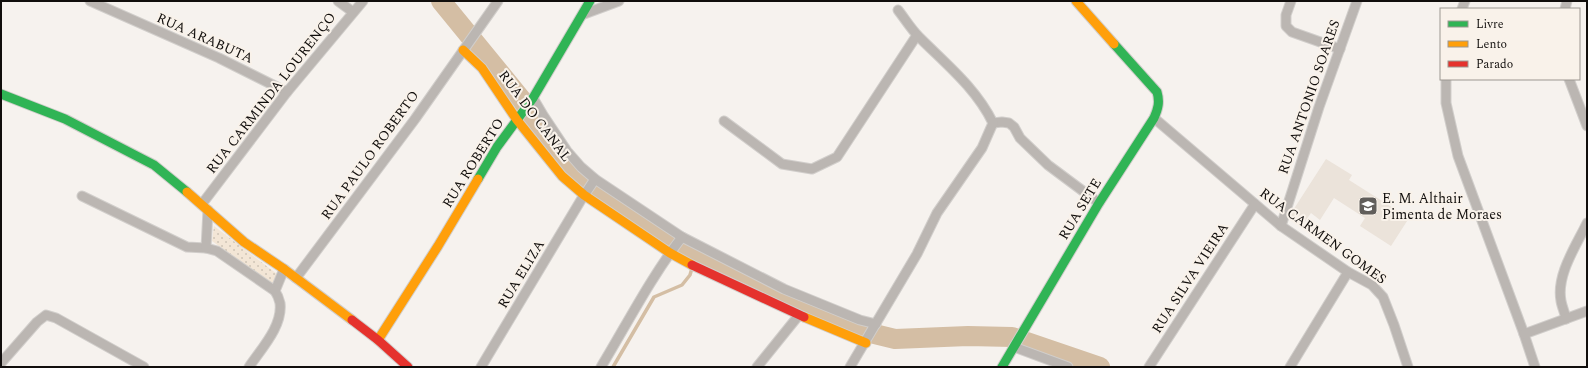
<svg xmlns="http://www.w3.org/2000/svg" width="1588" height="368" font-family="Spectral,serif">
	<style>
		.built { fill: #ebe3da }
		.park { fill: url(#park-dots) }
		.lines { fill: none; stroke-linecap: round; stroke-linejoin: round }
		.stream { stroke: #d4bea4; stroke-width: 3.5 }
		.river { stroke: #d4bea4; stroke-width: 20 }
		.street-casing { stroke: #d1cecb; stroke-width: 11 }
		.fast-casing { stroke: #d1cecb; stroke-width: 11 }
		.slow-casing { stroke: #d1cecb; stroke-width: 11 }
		.jam-casing { stroke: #d1cecb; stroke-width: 11 }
		.street { stroke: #bbb6b2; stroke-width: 9 }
		.fast { stroke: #30b455; stroke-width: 9 }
		.slow { stroke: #ff9f0a; stroke-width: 9 }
		.jam { stroke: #e5322d; stroke-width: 9 }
		.labels { text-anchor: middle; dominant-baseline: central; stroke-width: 4; stroke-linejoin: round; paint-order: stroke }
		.street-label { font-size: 14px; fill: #110e0c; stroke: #f9f2ea }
		.poi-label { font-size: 14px; fill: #110e0c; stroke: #f9f2ea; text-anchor: start }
	</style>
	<defs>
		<pattern id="park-dots" width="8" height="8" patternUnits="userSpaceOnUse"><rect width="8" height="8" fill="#f3e6d6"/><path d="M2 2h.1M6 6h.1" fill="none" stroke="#cfc4b6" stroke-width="1.8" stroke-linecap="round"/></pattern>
	</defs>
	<rect width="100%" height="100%" fill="#f6f2ee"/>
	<path class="built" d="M1326 159 1352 175 1349 180 1409 218 1391 246 1360 226 1365 218 1334 198 1320 220 1311 213 1304 223 1290 215Z"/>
	<path class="park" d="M214 226 277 274 274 286 212 241Z"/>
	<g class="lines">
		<g class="stream">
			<path d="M694 262 697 255"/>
			<path d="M613 367 654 297 682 285 690 275 692 268"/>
		</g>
		<path class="river" d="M441 1 522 100 568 175 666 238 702 258 854 329 895 339 968 336 1012 337 1100 367"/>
		<defs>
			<g id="street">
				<path d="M90 1 219 58 287 92"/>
				<path d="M338 1 353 12"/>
				<path d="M1291 1 1286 15V26L1292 32 1340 49"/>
				<path d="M1462 9 1465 1"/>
				<path d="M1565 9 1567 1"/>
				<path d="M898 10C905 19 911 29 919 37 946 64 976 88 993 123L1002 122 1009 123 1014 127 1020 138 1048 165 1099 203"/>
				<path d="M584 14 619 1"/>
				<path d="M1446 79V103L1458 156 1524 334 1535 367"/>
				<path d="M1569 79 1587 126"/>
				<path d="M533 98 543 115 567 151 581 167 595 179 682 237 784 289 860 320 876 324"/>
				<path d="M1154 118 1281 226 1348 272 1372 285 1383 297 1394 325 1408 367"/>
				<path d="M724 121 782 164 812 169 837 157 917 35"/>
				<path d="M585 194 595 179"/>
				<path d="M82 196 187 247 206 248 217 251 275 291 284 269"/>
				<path d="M202 204 287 92 363 1"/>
				<path d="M1281 226 1319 107 1357 1"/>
				<path d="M206 248 208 210"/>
				<path d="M296 278 415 119 498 1"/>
				<path d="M1566 319C1565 313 1562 307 1561 301 1556 275 1576 246 1587 223"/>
				<path d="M1524 334 1587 311"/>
				<path d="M1014 347 1068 367"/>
				<path d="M1 363 37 322 46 315 56 318 144 367"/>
				<path d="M249 367C261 349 283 326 280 303 279 299 277 294 275 291"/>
				<path d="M481 367 584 195"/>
				<path d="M601 367C627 324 651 277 682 237"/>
				<path d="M757 367 799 315"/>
				<path d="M850 367 917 254 937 213 982 148 993 123"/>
				<path d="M1149 367 1255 204"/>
				<path d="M1290 367 1348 272"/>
			</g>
			<g id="fast">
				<path d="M1 94 65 119 154 165 187 192"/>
				<path d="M478 179 497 147 533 98 590 1"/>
				<path d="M1002 367 1099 203 1154 118C1158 109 1160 102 1157 92L1114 44"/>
			</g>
			<g id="slow">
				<path d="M1076 1 1114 44"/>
				<path d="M463 50 482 68 517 120 562 176 584 195 670 253 692 265"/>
				<path d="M187 192 244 242 284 269 352 320"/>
				<path d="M804 317 866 343"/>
				<path d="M378 340 438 246 478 179"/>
			</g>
			<g id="jam">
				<path d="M692 265 804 317"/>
				<path d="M352 320 378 340 408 367"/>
			</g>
		</defs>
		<use href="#street" class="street-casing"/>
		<use href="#fast" class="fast-casing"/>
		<use href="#slow" class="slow-casing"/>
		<use href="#jam" class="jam-casing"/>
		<use href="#street" class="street"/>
		<use href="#fast" class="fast"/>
		<use href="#slow" class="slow"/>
		<use href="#jam" class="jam"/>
	</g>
	<defs>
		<symbol id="school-square" viewBox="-11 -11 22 22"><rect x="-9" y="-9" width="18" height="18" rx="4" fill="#615e5b" stroke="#f9f2ea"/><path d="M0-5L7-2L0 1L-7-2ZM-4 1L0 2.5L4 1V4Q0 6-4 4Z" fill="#fff"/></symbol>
	</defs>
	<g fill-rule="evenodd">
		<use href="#school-square" x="1357" y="195" width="22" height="22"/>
	</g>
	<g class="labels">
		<g class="street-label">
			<text transform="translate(205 38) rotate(24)">RUA ARABUTA</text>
			<text transform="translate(271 93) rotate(-52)">RUA CARMINDA LOURENÇO</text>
			<text transform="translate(1309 97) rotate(-71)">RUA ANTONIO SOARES</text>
			<text transform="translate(535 116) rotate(53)">RUA DO CANAL</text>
			<text transform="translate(370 155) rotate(-54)">RUA PAULO ROBERTO</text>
			<text transform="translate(473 163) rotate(-58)">RUA ROBERTO</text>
			<text transform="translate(1080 209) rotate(-59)">RUA SETE</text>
			<text transform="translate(1323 236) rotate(36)">RUA CARMEN GOMES</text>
			<text transform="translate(521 274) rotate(-59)">RUA ELIZA</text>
			<text transform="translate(1190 278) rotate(-57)">RUA SILVA VIEIRA</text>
		</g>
		<g class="poi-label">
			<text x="1382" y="198">E. M. Althair<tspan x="1382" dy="16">Pimenta de Moraes</tspan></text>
		</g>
	</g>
	<rect width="1588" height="368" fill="none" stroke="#110e0c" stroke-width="4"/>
	<rect x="1440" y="8" width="140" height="72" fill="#f9f2ea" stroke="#9c9791"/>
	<rect x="1448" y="21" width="20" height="6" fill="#30b455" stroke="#9c9791"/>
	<text x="1476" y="28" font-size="12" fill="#110e0c">Livre</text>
	<rect x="1448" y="41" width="20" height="6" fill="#ff9f0a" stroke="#9c9791"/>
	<text x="1476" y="48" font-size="12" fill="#110e0c">Lento</text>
	<rect x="1448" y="61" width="20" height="6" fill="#e5322d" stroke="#9c9791"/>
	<text x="1476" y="68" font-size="12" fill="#110e0c">Parado</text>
</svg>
